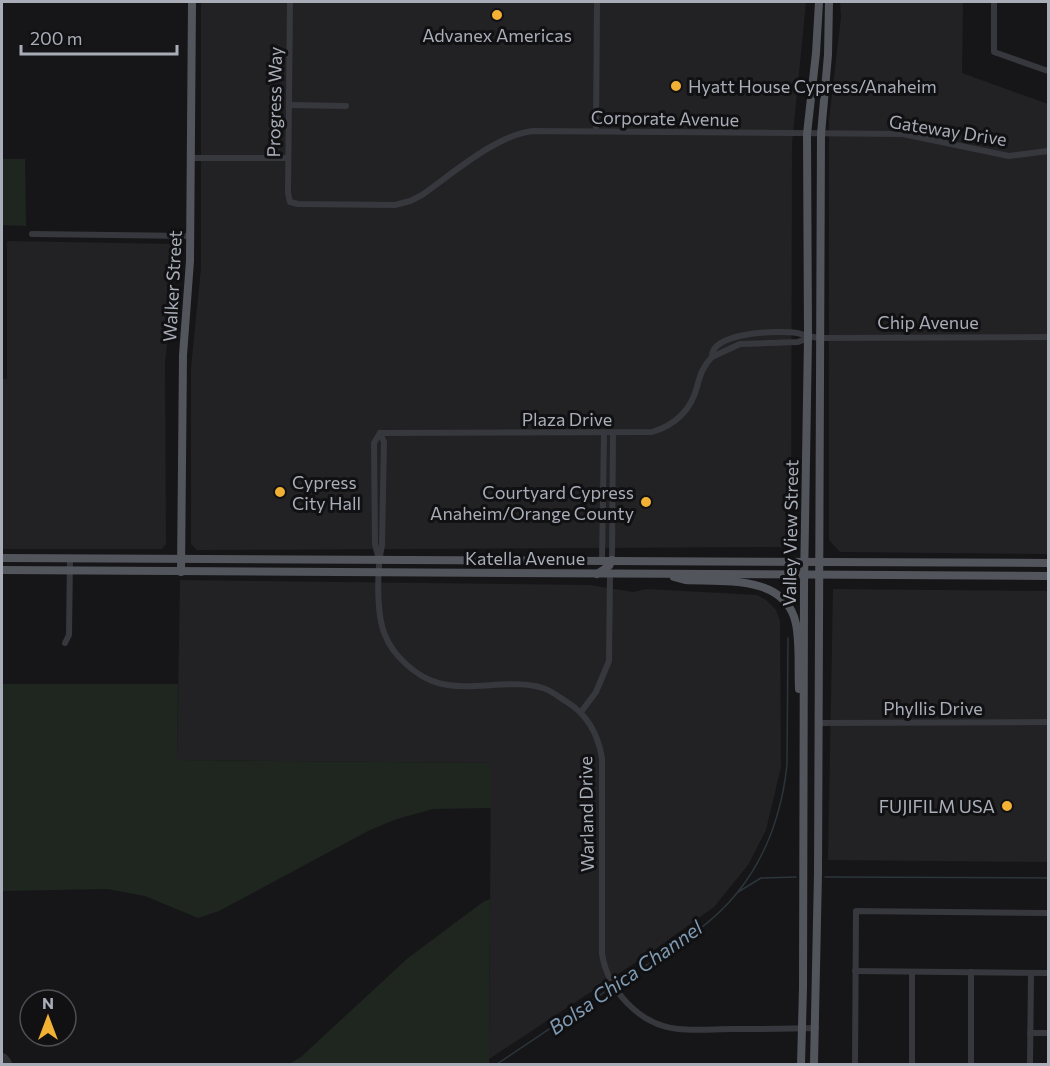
<svg xmlns="http://www.w3.org/2000/svg" width="1050" height="1066" font-family="Commissioner,sans-serif">
	<style>
		.built { fill: #222225 }
		.green { fill: #1e261f }
		.lines { fill: none; stroke-linecap: round; stroke-linejoin: round }
		.stream { stroke: #2c353c; stroke-width: 1.5 }
		.taxiway { stroke: #303135; stroke-width: 14 }
		.minor { stroke: #37383d; stroke-width: 6 }
		.major { stroke: #53555c; stroke-width: 8 }
		.poi-dot { fill: #f2b134; stroke: #111113; stroke-width: 2 }
		.labels { text-anchor: middle; dominant-baseline: central; stroke-width: 6; stroke-linejoin: round; paint-order: stroke }
		.poi-label { font-size: 18px; fill: #a8adb8; stroke: #111113; text-anchor: start }
		.street-label { font-size: 18px; fill: #a8adb8; stroke: #111113 }
		.water-label { font-size: 20px; font-style: italic; fill: #7f9bb3; stroke: #111113 }
	</style>
	<rect width="100%" height="100%" fill="#161618"/>
	<g class="built">
		<path d="M201 2H806L792 144 791 540 785 547 197 550 191 544V368L201 268Z"/>
		<path d="M840 2H963L962 73 1048 104V554L840 552 829 540V120L841 17Z"/>
		<path d="M7 241 176 244 177 264 165 362 166 544 162 549H2V379H7Z"/>
		<path d="M180 580 590 585 633 592 647 589 757 595 766 600 776 610 780 621 781 767 766 830 748 865 714 907 650 953 489 1059 491 763 177 760Z"/>
		<path d="M833 589 1048 591V862L828 860Z"/>
	</g>
	<g class="green">
		<path d="M2 159H25L26 226 2 225Z"/>
		<path d="M2 684H178L177 760 491 763V808L433 809 397 819 370 830 219 911 198 918 145 896 107 889 2 891Z"/>
		<path d="M490 899 489 1064H289L301 1057 408 958 483 902Z"/>
	</g>
	<g class="lines">
		<g class="stream">
			<path d="M825 877 1048 878"/>
			<path d="M738 892 761 878 796 877"/>
			<path d="M616 985C657 957 706 932 737 893 767 856 782 811 787 765L788 638"/>
			<path d="M497 1064 612 987"/>
		</g>
		<path class="taxiway" d="M2 1060 5 1064"/>
		<g class="minor">
			<path d="M290 2 288 193 290 202 298 204 395 205 410 201 422 195C452 174 496 135 533 131L903 134 1009 156 1048 151"/>
			<path d="M994 2V52L1048 71"/>
			<path d="M289 105 346 106"/>
			<path d="M596 131 597 2"/>
			<path d="M191 158H288"/>
			<path d="M32 234 191 236"/>
			<path d="M712 357 740 344 798 342 808 338"/>
			<path d="M380 433 384 442 382 545C377 567 376 614 385 635 393 656 417 677 438 683 471 692 511 678 543 688 552 691 559 697 567 702 588 715 598 734 602 758V954C608 990 639 1025 678 1029 696 1031 715 1029 733 1029 761 1029 789 1029 816 1028"/>
			<path d="M380 433 652 432C675 425 691 410 697 387 700 375 703 366 712 357 711 332 779 330 797 333 805 335 811 337 820 338L1048 337"/>
			<path d="M378 556 375 544 374 443 380 433"/>
			<path d="M602 560 604 434"/>
			<path d="M612 560 613 434"/>
			<path d="M65 643 69 635 70 558"/>
			<path d="M581 712 596 692 609 661 610 574"/>
			<path d="M818 723 1048 722"/>
			<path d="M855 971 1048 973"/>
			<path d="M912 972V1064"/>
			<path d="M971 972V1064"/>
			<path d="M1030 1033H1048"/>
			<path d="M855 1064 856 911 1048 913"/>
			<path d="M1030 1064 1031 973"/>
		</g>
		<g class="major">
			<path d="M2 558 1048 563"/>
			<path d="M2 570 1048 576"/>
			<path d="M181 572 183 355 190 261 192 2"/>
			<path d="M597 574 609 566 612 560"/>
			<path d="M674 577 685 580C723 582 786 574 796 624 800 644 798 668 799 689"/>
			<path d="M801 1064 803 988 804 585 808 337 807 134 816 53 819 2"/>
			<path d="M814 1064 818 873 821 134 828 55 829 2"/>
		</g>
	</g>
	<g class="poi-dot">
		<circle cx="497" cy="15" r="6"/>
		<circle cx="676" cy="86" r="6"/>
		<circle cx="280" cy="492" r="6"/>
		<circle cx="646" cy="502" r="6"/>
		<circle cx="1007" cy="806" r="6"/>
	</g>
	<g class="labels">
		<g class="poi-label">
			<text x="497" y="35" text-anchor="middle">Advanex Americas</text>
			<text x="688" y="86">Hyatt House Cypress/Anaheim</text>
			<text x="292" y="482">Cypress<tspan x="292" dy="21">City Hall</tspan></text>
			<text x="634" y="492" text-anchor="end">Courtyard Cypress<tspan x="634" dy="21">Anaheim/Orange County</tspan></text>
			<text x="995" y="806" text-anchor="end">FUJIFILM USA</text>
		</g>
		<g class="street-label">
			<text transform="translate(274 102) rotate(-89)">Progress Way</text>
			<text transform="translate(665 118) rotate(1)">Corporate Avenue</text>
			<text transform="translate(948 130) rotate(9)">Gateway Drive</text>
			<text transform="translate(172 286) rotate(-87)">Walker Street</text>
			<text x="928" y="322">Chip Avenue</text>
			<text x="567" y="419">Plaza Drive</text>
			<text transform="translate(790 533) rotate(-89)">Valley View Street</text>
			<text x="525" y="558">Katella Avenue</text>
			<text x="933" y="708">Phyllis Drive</text>
			<text transform="translate(586 814) rotate(-91)">Warland Drive</text>
		</g>
		<g class="water-label">
			<text transform="translate(625 977) rotate(-35)">Bolsa Chica Channel</text>
		</g>
	</g>
	<rect width="1050" height="1066" fill="none" stroke="#a8adb8" stroke-width="6"/>
	<g transform="translate(48 1018)"><circle r="28" fill="#111113" stroke="#4d4f55" stroke-width="1.5"/>
	<path d="M0-4.5L10 22L0 15L-10 22Z" fill="#f2b134"/>
	<text y="-9" font-size="16" font-weight="bold" text-anchor="middle" fill="#a8adb8">N</text>
	</g>
	<path d="M21 45v9h156v-9" fill="none" stroke="#a8adb8" stroke-width="3"/>
	<text x="30" y="45" font-size="18" fill="#a8adb8" stroke="#111113" stroke-width="4.5" paint-order="stroke">200 m</text>
</svg>
